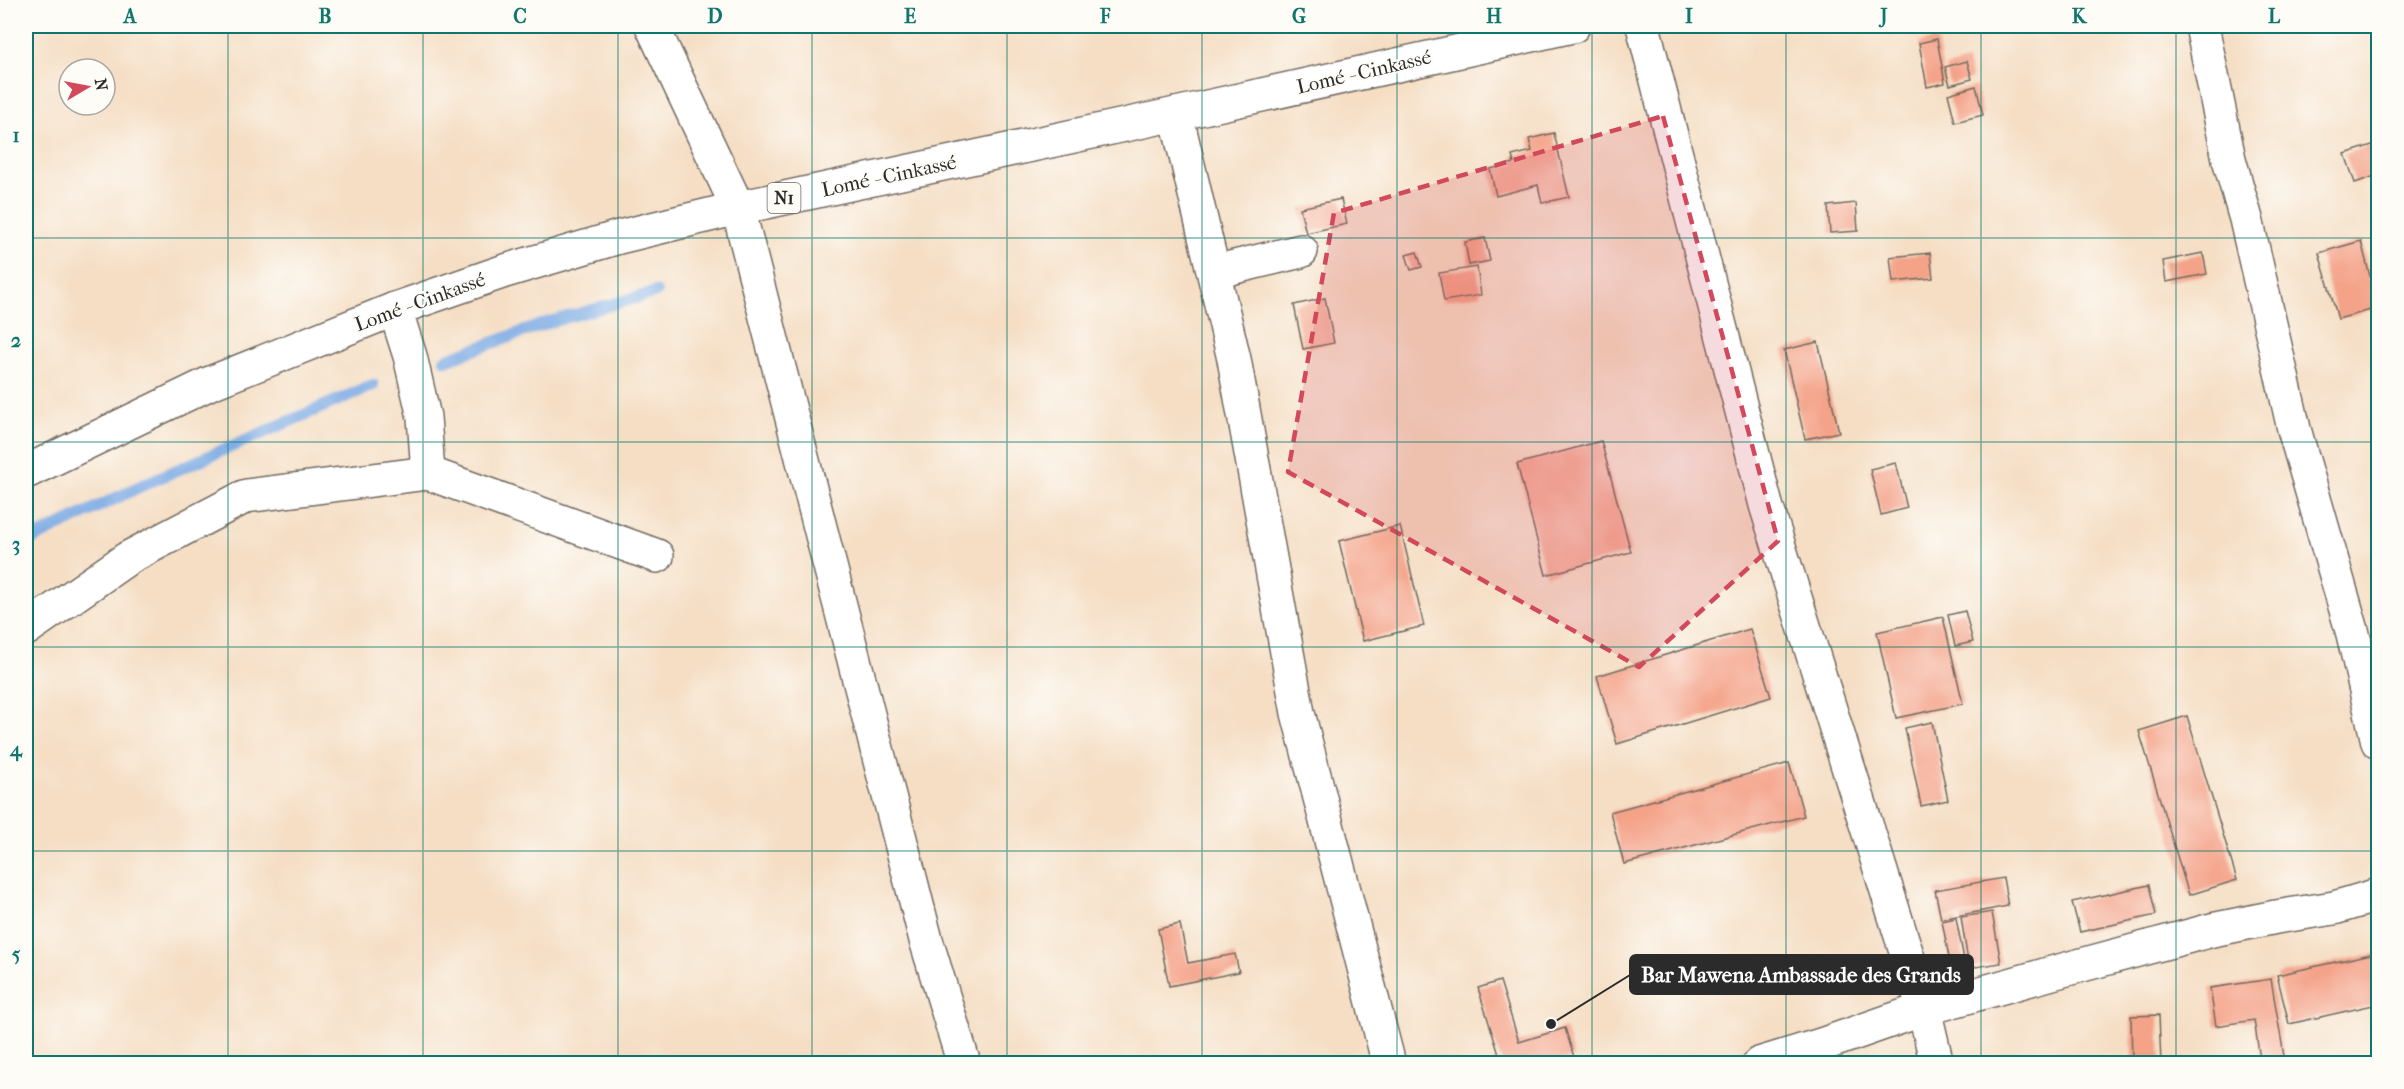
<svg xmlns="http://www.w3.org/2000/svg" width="2404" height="1089" font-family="'IM FELL French Canon',serif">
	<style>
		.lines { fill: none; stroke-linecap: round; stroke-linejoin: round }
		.stream { stroke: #78a8e3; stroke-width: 12 }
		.building { fill: #f4a288 }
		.street-casing { stroke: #726a61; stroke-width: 36 }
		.secondary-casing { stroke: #726a61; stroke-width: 36 }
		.highway-casing { stroke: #726a61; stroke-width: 36 }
		.street { stroke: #fff; stroke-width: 33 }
		.secondary { stroke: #fff; stroke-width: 33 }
		.highway { stroke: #fff; stroke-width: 33 }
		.marked { fill: #d1495b; fill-opacity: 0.2; stroke: #d1495b; stroke-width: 4.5; stroke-dasharray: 12 8; stroke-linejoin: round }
		.grid { fill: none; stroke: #0f766e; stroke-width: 1.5; stroke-opacity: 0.55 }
		.labels { text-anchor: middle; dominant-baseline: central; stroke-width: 4.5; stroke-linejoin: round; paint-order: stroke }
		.shield { fill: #fdfcf7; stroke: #6a6a68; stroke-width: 1.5 }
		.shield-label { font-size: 18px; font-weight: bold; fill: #2b2b2b }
		.street-label { font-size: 20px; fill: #2b2b2b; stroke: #fdfcf7 }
		.leader { fill: none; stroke: #2b2b2b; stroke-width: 2 }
		.callout-dot { fill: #2b2b2b; stroke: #fdfcf7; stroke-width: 2 }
		.callout { fill: #2b2b2b; stroke: #2b2b2b; stroke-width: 2 }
		.callout-label { font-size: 21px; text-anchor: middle; font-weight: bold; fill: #fff }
		.neatline { fill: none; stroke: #0f766e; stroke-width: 2 }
		.grid-label { font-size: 20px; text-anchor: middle; font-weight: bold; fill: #0f766e }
	</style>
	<rect width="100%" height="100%" fill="#fdfcf7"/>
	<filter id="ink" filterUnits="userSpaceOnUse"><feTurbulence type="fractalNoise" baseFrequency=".0167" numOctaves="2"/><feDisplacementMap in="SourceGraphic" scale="12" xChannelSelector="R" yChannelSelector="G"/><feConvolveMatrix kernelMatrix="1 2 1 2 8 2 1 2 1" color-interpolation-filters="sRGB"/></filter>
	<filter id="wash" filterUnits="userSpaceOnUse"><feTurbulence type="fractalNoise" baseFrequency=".008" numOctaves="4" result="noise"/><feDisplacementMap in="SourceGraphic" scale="24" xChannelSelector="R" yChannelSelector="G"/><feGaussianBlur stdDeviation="1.35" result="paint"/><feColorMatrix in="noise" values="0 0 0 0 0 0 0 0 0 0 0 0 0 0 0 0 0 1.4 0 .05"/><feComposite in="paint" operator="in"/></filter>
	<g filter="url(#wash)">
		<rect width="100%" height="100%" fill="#f5dec4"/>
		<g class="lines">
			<g class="stream">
				<path d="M445 360 550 322 656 292"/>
				<path d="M26 542 147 483 373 385"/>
			</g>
		</g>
		<g id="blocks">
			<g class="building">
				<path d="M1937 39 1945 83 1927 87 1919 43Z"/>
				<path d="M1967 61 1972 79 1950 85 1945 67Z"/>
				<path d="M1976 86 1983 115 1955 122 1948 94Z"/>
				<path d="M1554 133 1569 197 1542 203 1538 185 1496 196 1490 169 1514 163 1512 156 1532 151 1529 139Z"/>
				<path d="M2378 143V175L2355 183 2345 154Z"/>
				<path d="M1341 199 1347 224 1306 233 1300 208Z"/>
				<path d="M1856 203 1858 231 1830 233 1828 206Z"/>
				<path d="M1485 238 1490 261 1469 265 1465 242Z"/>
				<path d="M2361 241 2378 308 2338 319 2319 253Z"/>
				<path d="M1417 252 1422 267 1411 270 1406 255Z"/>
				<path d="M1930 253 1933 278 1893 282 1890 257Z"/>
				<path d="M2203 253 2207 274 2166 282 2163 261Z"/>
				<path d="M1477 267 1481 295 1444 301 1439 273Z"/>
				<path d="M1325 298 1334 343 1303 349 1294 305Z"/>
				<path d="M1818 342 1839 432 1805 439 1784 350Z"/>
				<path d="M1601 441 1631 552 1546 575 1517 464Z"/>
				<path d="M1896 463 1907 508 1881 515 1870 469Z"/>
				<path d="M1400 526 1424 626 1363 641 1339 541Z"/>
				<path d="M1965 611 1973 642 1955 646 1948 615Z"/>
				<path d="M1943 617 1963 704 1896 718 1877 632Z"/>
				<path d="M1750 629 1771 697 1617 744 1597 676Z"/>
				<path d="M2187 716 2237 880 2189 895 2139 731Z"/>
				<path d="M1932 722 1948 800 1921 806 1905 728Z"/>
				<path d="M1789 763 1804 816 1624 864 1610 812Z"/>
				<path d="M2003 878 2008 906 1941 919 1935 890Z"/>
				<path d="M2149 885 2156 915 2080 932 2072 902Z"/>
				<path d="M1992 912 2001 963 1969 968 1961 917Z"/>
				<path d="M1956 918 1966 970 1952 973 1942 921Z"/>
				<path d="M1180 924 1188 963 1235 954 1239 972 1169 986 1158 929Z"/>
				<path d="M2376 953 2378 963V1004L2289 1024 2277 975Z"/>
				<path d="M2271 979 2284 1056 2260 1059 2254 1020 2216 1026 2210 988Z"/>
				<path d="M1500 981 1519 1042 1565 1028 1574 1057 1554 1064H1502L1478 988Z"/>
				<path d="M2159 1015 2161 1064H2132L2131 1016Z"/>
			</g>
		</g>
	</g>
	<g filter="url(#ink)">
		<use href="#blocks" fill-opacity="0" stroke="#726a61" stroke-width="1.5"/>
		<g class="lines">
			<defs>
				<g id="street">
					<path d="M652 26 738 208 926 940 964 1064"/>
					<path d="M1643 26 1766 505 1924 1009 1937 1064"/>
					<path d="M2202 26 2229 159 2246 219 2294 429 2353 634 2378 742"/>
					<path d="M1176 114 1234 359 1298 713 1389 1064"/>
					<path d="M1214 272 1301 251"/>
					<path d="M395 309 410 356 424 417 428 473"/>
					<path d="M26 629 128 558 246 496 428 473 657 556"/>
				</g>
				<path id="secondary" d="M1759 1064 1821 1045 1924 1009 2052 973 2212 930 2276 917 2334 908 2378 895"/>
				<path id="highway" d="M26 472 208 384 395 309 505 271 619 237 738 208 1176 114 1573 26"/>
			</defs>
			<use href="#street" class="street-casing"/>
			<use href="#secondary" class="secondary-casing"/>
			<use href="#highway" class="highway-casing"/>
			<use href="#street" class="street"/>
			<use href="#secondary" class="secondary"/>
			<use href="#highway" class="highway"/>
		</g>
	</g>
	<path class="marked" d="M1663 116 1778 541 1639 667 1288 472 1334 213Z"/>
	<path class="grid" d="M228 26V1064M423 26V1064M618 26V1064M812 26V1064M1007 26V1064M1202 26V1064M1397 26V1064M1592 26V1064M1786 26V1064M1981 26V1064M2176 26V1064M26 238H2378M26 442H2378M26 647H2378M26 851H2378"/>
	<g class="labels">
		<rect class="shield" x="767.5" y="183" width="33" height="30" rx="4.5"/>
		<g class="shield-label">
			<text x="784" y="198">N1</text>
		</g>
		<g class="street-label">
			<text transform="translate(1364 72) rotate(-13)">Lomé - Cinkassé</text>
			<text transform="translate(889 176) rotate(-12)">Lomé - Cinkassé</text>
			<text transform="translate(420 302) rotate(-20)">Lomé - Cinkassé</text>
		</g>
	</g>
	<path class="leader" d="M1551 1024L1630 975"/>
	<circle class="callout-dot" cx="1551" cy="1024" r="6"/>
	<rect class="callout" x="1630" y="955" width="343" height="39" rx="6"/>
	<g class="callout-label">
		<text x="1801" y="982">Bar Mawena Ambassade des Grands</text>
	</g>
	<rect width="2404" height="1089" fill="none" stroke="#fdfcf7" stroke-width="66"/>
	<g transform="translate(87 87) rotate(80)"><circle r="28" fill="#fdfcf7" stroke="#a9a8a5" stroke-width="1.5"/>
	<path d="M0-4.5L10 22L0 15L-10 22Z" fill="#d1495b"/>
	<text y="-9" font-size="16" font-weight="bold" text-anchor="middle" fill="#2b2b2b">N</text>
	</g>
	<rect x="33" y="33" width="2338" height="1023" class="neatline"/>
	<g class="grid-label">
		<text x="130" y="23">A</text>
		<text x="325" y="23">B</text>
		<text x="520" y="23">C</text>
		<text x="715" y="23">D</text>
		<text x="910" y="23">E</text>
		<text x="1105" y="23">F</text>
		<text x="1299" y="23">G</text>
		<text x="1494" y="23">H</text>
		<text x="1689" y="23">I</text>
		<text x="1884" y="23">J</text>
		<text x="2079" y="23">K</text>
		<text x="2274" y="23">L</text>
		<text x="16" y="142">1</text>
		<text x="16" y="347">2</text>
		<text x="16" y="551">3</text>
		<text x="16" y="756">4</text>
		<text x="16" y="961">5</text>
	</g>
</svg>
